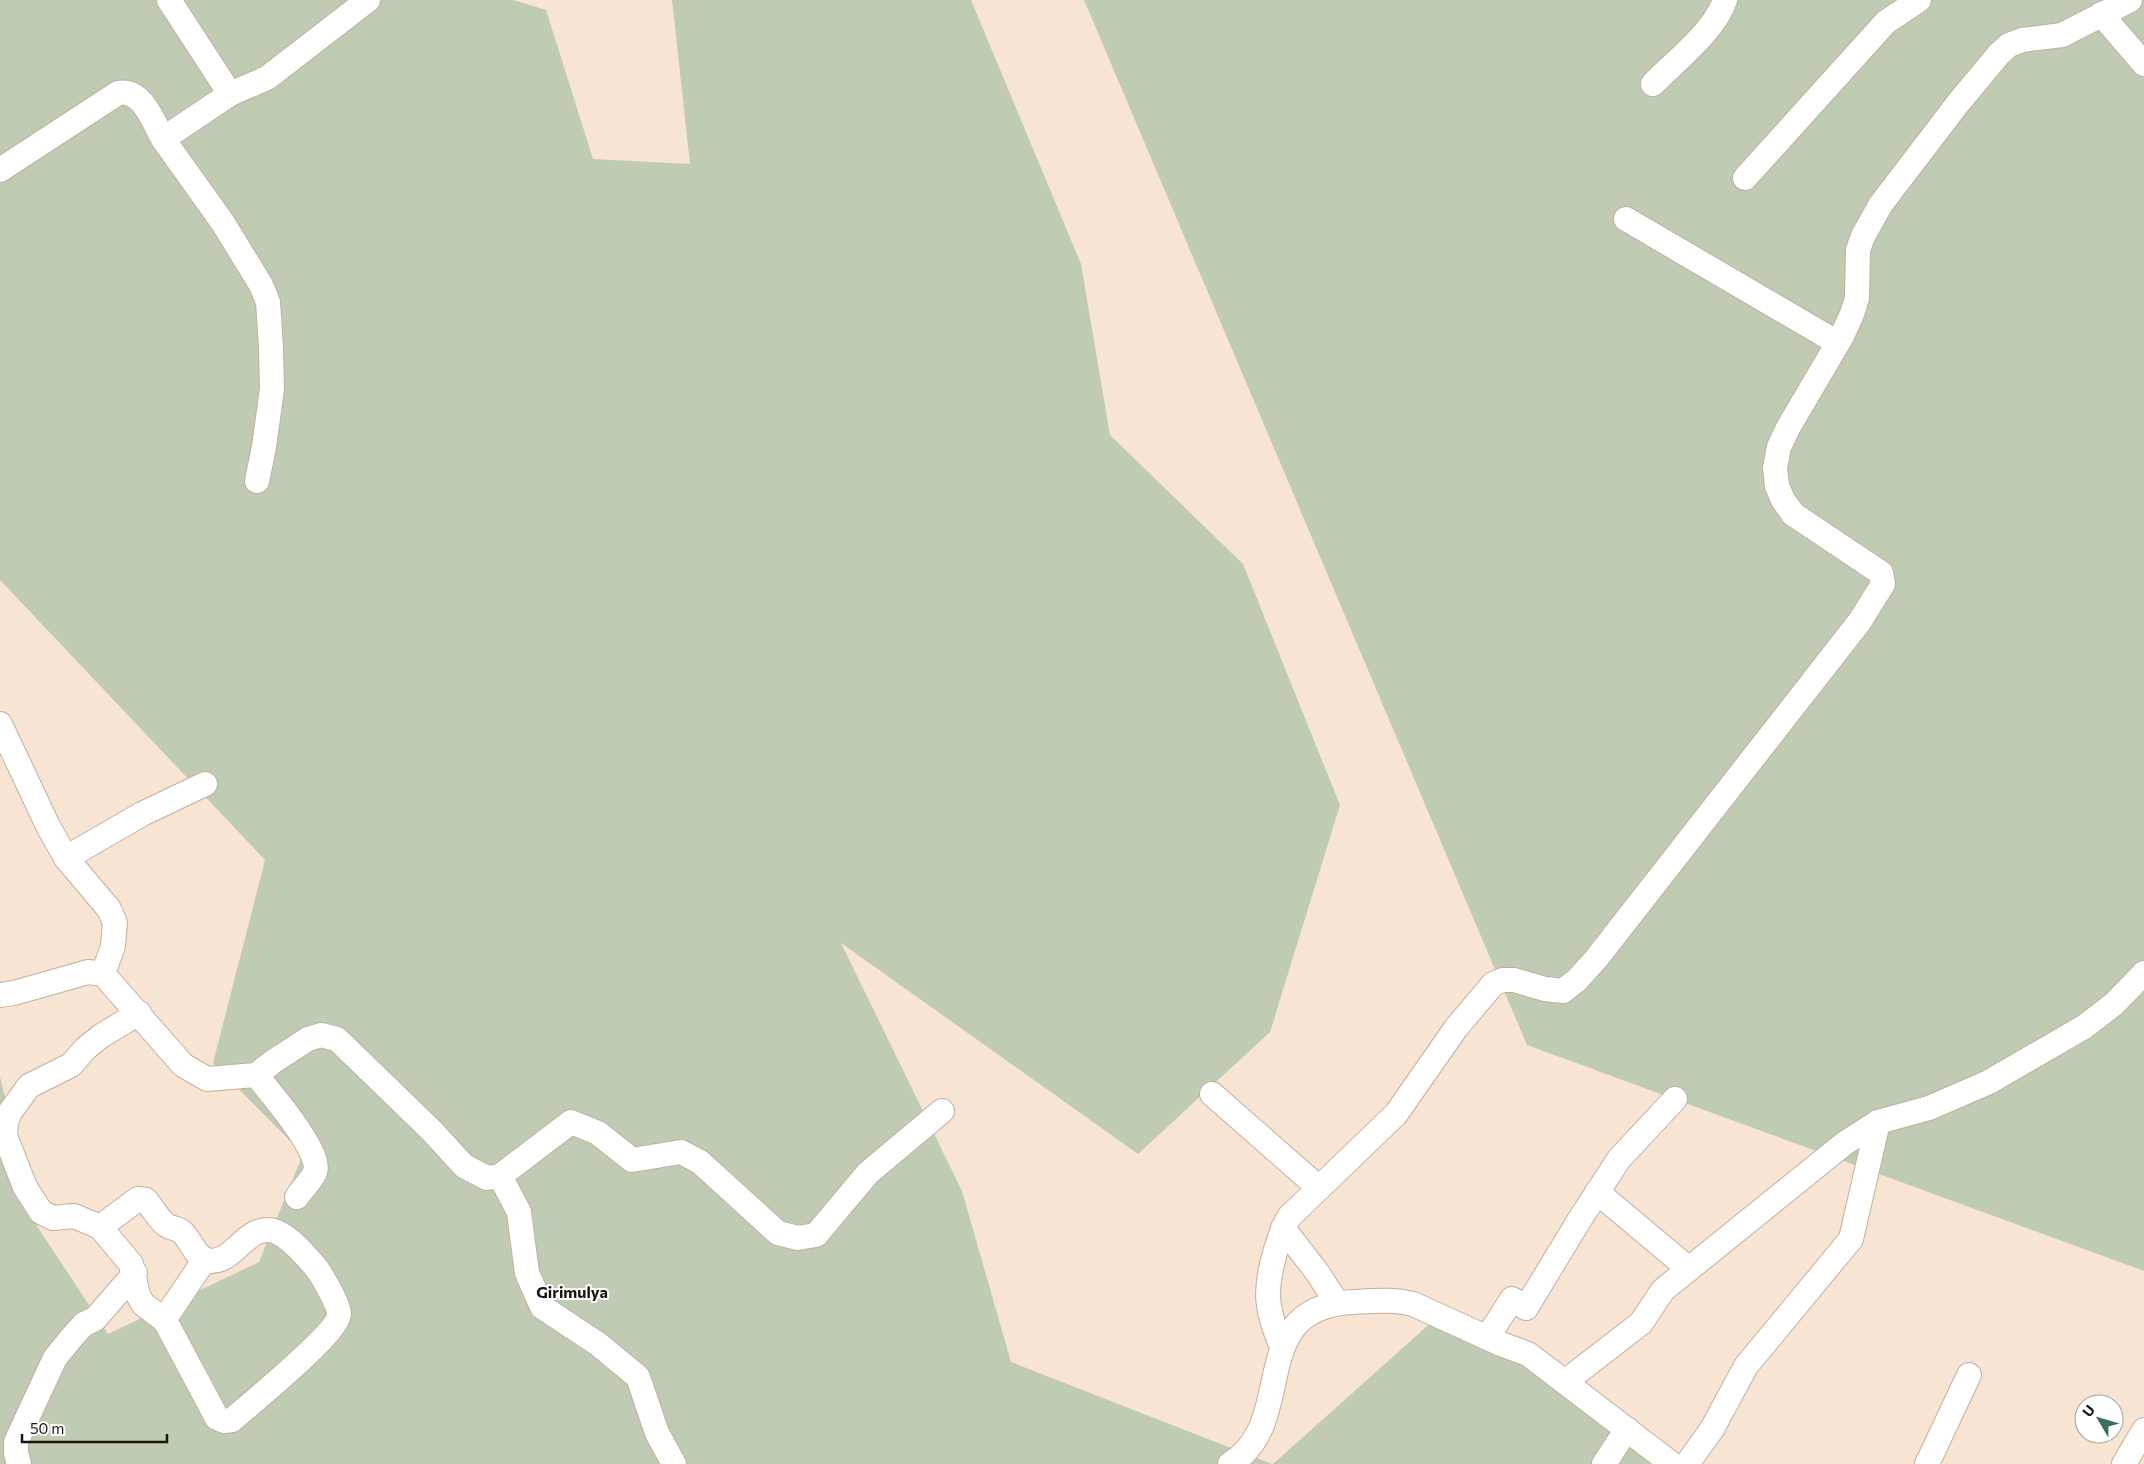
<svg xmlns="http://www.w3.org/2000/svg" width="2144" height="1464" font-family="Commissioner,sans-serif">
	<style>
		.green { fill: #bfccb3 }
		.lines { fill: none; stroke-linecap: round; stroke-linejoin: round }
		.minor-casing { stroke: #c2af9e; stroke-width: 26 }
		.minor { stroke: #fff; stroke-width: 24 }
		.labels { text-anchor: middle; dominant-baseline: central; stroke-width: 4; stroke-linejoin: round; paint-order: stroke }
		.quarter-label { font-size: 16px; font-weight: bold; fill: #1a140d; stroke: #fff }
	</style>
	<rect width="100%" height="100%" fill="#f8e4d2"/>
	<g class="green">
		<path d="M0 0H513L546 10 593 159 690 164 672 0H971L1081 264 1110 435 1243 564 1340 805 1270 1032 1138 1154 841 943 962 1191 1011 1362 1272 1464H0V1077L37 1226 108 1334 259 1262 303 1154 213 1063 265 860 0 580Z"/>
		<path d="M1084 0H2144V1271L1527 1045Z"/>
		<path d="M1444 1311 1690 1464H1273Z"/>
	</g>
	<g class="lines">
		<defs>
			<g id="minor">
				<path d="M169 0 230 94"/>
				<path d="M2101 14 2144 64"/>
				<path d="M1653 84C1676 60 1714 32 1725 0"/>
				<path d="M163 139 223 223 261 285 268 302 271 347 272 389 264 447 257 481"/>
				<path d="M0 170 118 93C142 88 153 121 163 139L230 94 267 78 368 0"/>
				<path d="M1745 178 1886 22 1919 0"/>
				<path d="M1626 219 1838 343"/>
				<path d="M0 724 48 826 66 858 109 909 115 923 113 946 103 974"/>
				<path d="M66 858 142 814 205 784"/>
				<path d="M0 995 14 993 88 972 103 974 183 1065 207 1079 256 1075 274 1061 308 1039 321 1035 337 1039 432 1131 464 1166 487 1178 500 1176 571 1122 598 1133 632 1160 681 1152 700 1162 778 1233 798 1238 816 1235 868 1173 942 1111"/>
				<path d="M256 1075C269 1091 323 1153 315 1172 312 1180 302 1189 297 1197"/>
				<path d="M1212 1094 1319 1188"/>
				<path d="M500 1176 519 1212 527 1273 542 1307 598 1344 638 1377 657 1433 674 1464"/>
				<path d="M1597 1192 1689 1269"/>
				<path d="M100 1227 138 1199 146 1200C152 1208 158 1218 165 1224 169 1228 177 1228 182 1232 191 1240 196 1260 210 1261 234 1262 244 1229 269 1230 285 1231 303 1253 313 1264 320 1271 339 1305 339 1314 338 1333 250 1404 232 1420L224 1421 217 1418 169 1328 164 1320 143 1304 138 1295 131 1264 100 1227 74 1216 53 1218 41 1212 25 1187 5 1136 6 1122 10 1112 29 1086 71 1065 86 1048 101 1036 139 1013"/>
				<path d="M1283 1228 1317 1272 1337 1303"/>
				<path d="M164 1320 205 1259"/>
				<path d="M1487 1338 1512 1299 1526 1308 1580 1219 1619 1159 1675 1099"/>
				<path d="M1282 1347C1266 1310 1264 1291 1275 1253 1279 1240 1282 1229 1289 1217L1396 1114 1456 1028 1493 984 1503 980H1514L1545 989 1563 991 1577 980 1596 959 1860 621 1883 584 1881 573 1793 514 1783 500 1777 486 1775 468 1779 447 1788 428 1842 336 1852 314 1857 298 1858 250 1863 236 1881 204 1959 102 1999 54 2009 45 2022 40 2062 35 2130 0"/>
				<path d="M1566 1381 1641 1323 1663 1290 1845 1143 1878 1122 1929 1108 1989 1082 2084 1027 2114 1004 2144 973"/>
				<path d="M19 1464 16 1453V1442L55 1358 73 1336 84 1324 95 1319 135 1273"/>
				<path d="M1230 1464C1300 1422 1243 1308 1352 1302 1372 1301 1394 1299 1413 1304L1501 1344 1528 1354 1672 1464"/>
				<path d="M1604 1464 1627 1429"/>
				<path d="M1687 1464 1712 1429 1746 1366 1851 1239 1878 1122"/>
				<path d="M1927 1464 1969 1375"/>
				<path d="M2124 1464 2144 1430"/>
			</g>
		</defs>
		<use href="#minor" class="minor-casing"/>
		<use href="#minor" class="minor"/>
	</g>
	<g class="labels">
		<g class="quarter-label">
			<text x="572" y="1291">Girimulya</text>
		</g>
	</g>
	<g transform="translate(2099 1419) rotate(308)"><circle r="24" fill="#ffffff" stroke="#a3a19e"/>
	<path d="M0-4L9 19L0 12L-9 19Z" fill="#38725c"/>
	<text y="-8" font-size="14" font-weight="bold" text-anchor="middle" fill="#1a140d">U</text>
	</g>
	<path d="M22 1434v8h145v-8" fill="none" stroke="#1a140d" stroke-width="2.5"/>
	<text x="30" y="1434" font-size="15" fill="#1a140d" stroke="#ffffff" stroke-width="4" paint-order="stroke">50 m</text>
</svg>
